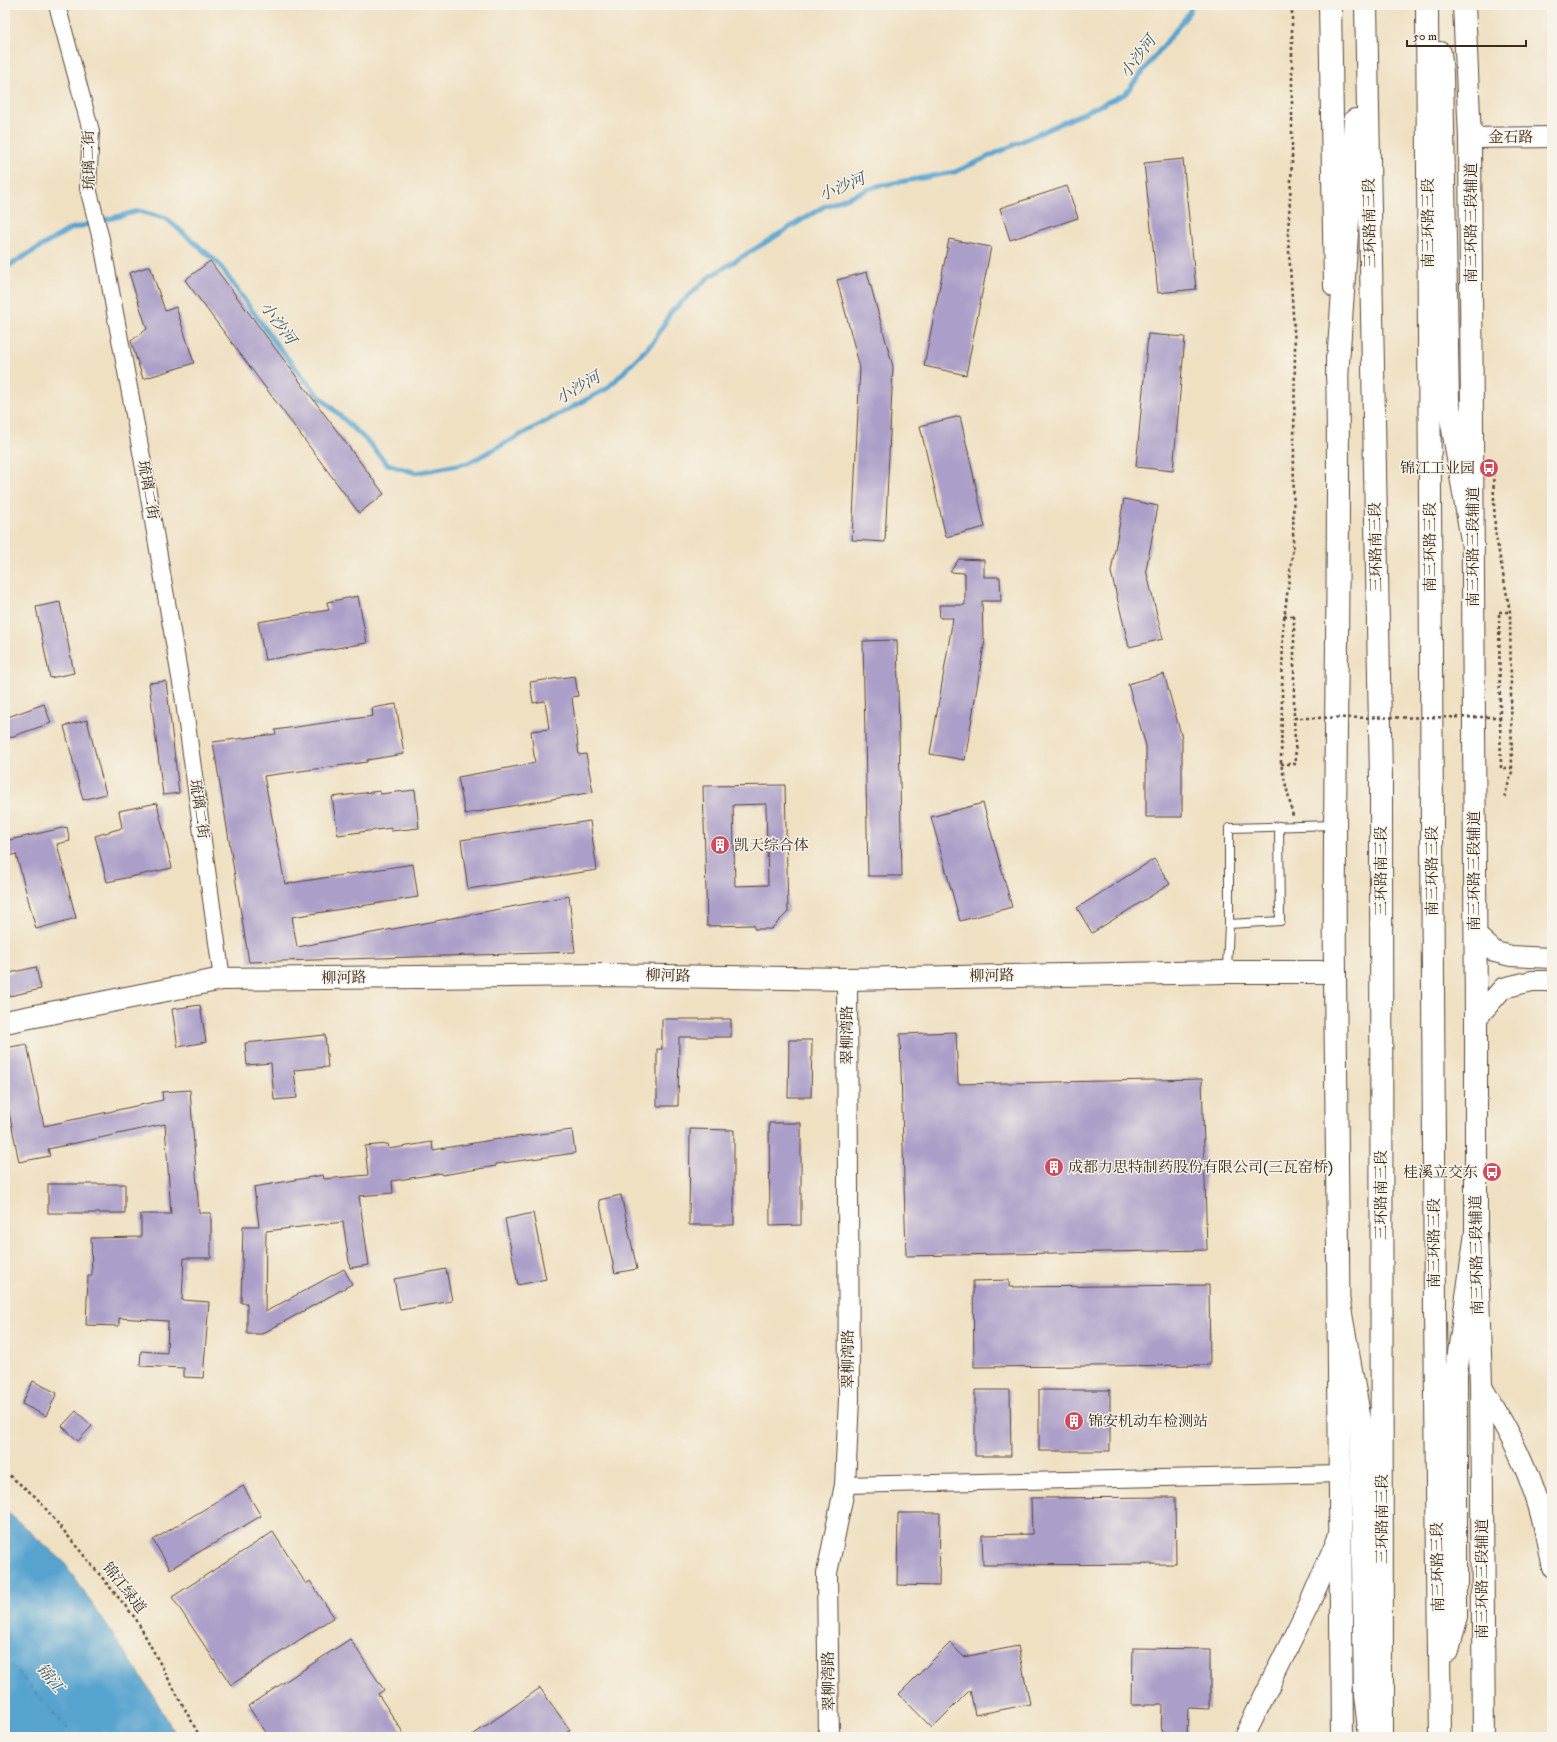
<svg xmlns="http://www.w3.org/2000/svg" width="1557" height="1742" font-family="'IM FELL DW Pica','Noto Serif SC',serif">
	<style>
		.water { fill: #56a3cf; stroke: #486676 }
		.lines { fill: none; stroke-linecap: round; stroke-linejoin: round }
		.stream { stroke: #56a3cf; stroke-width: 5 }
		.ferry { stroke: #465a65; stroke-width: 1; stroke-dasharray: 5 4; stroke-linecap: butt }
		.building { fill: #ab9ec8; fill-rule: evenodd }
		.service-casing { stroke: #564537; stroke-width: 10 }
		.minor-casing { stroke: #564537; stroke-width: 18 }
		.tertiary-casing { stroke: #564537; stroke-width: 22 }
		.secondary-casing { stroke: #564537; stroke-width: 24 }
		.trunk-casing { stroke: #564537; stroke-width: 24 }
		.path { stroke: #564537; stroke-width: 2.5; stroke-dasharray: 3 3; stroke-linecap: butt }
		.service { stroke: #fff; stroke-width: 8 }
		.minor { stroke: #fff; stroke-width: 16 }
		.tertiary { stroke: #fff; stroke-width: 20 }
		.secondary { stroke: #fff; stroke-width: 22 }
		.trunk { stroke: #fff; stroke-width: 22 }
		.path-bridge { stroke: #564537; stroke-width: 2.5; stroke-dasharray: 3 3; stroke-linecap: butt }
		.labels { text-anchor: middle; dominant-baseline: central; stroke-width: 3; stroke-linejoin: round; paint-order: stroke }
		.street-label { font-size: 15px; fill: #3b2a1e; stroke: #f7f3e8 }
		.poi-label { font-size: 15px; fill: #3b2a1e; stroke: #f7f3e8; text-anchor: start }
		.water-label { font-size: 16px; font-style: italic; fill: #465a65; stroke: #f7f3e8 }
	</style>
	<rect width="100%" height="100%" fill="#f7f3e8"/>
	<filter id="ink" filterUnits="userSpaceOnUse"><feTurbulence type="fractalNoise" baseFrequency=".025" numOctaves="2"/><feDisplacementMap in="SourceGraphic" scale="8" xChannelSelector="R" yChannelSelector="G"/><feConvolveMatrix kernelMatrix="1 2 1 2 8 2 1 2 1" color-interpolation-filters="sRGB"/></filter>
	<filter id="wash" filterUnits="userSpaceOnUse"><feTurbulence type="fractalNoise" baseFrequency=".012" numOctaves="4" result="noise"/><feDisplacementMap in="SourceGraphic" scale="16" xChannelSelector="R" yChannelSelector="G"/><feGaussianBlur stdDeviation="0.9" result="paint"/><feColorMatrix in="noise" values="0 0 0 0 0 0 0 0 0 0 0 0 0 0 0 0 0 1.4 0 .05"/><feComposite in="paint" operator="in"/></filter>
	<g filter="url(#wash)">
		<rect width="100%" height="100%" fill="#efe0c2"/>
		<path class="water" d="M5 1510 63 1561 150 1690 177 1737H5Z"/>
		<g class="lines">
			<path class="stream" d="M5 268 70 229 139 211 167 219 218 263 276 344 315 392 367 441 387 464 416 473 468 463 608 388 654 341 671 312 709 277 823 207 877 186 955 172 1125 94 1186 17 1193 5"/>
			<path class="ferry" d="M5 1658 75 1737"/>
		</g>
		<g id="blocks">
			<g class="building">
				<path d="M1183 159 1196 289 1158 293 1144 163Z"/>
				<path d="M1067 186 1078 218 1010 240 1000 208Z"/>
				<path d="M949 239 991 247 966 375 924 366Z"/>
				<path d="M210 261 384 494 359 513 185 280Z"/>
				<path d="M150 266 165 311 176 307 194 363 143 379 131 341 147 329 129 273Z"/>
				<path d="M867 272 893 367 885 542 852 540 860 368 837 280Z"/>
				<path d="M1148 334 1185 337 1173 471 1136 467Z"/>
				<path d="M960 416 985 527 946 537 920 426Z"/>
				<path d="M1124 499 1158 506 1146 570 1163 639 1129 647 1111 572Z"/>
				<path d="M959 559 984 560V577H1000L1001 601H982L983 638 985 639 965 760 930 754 953 618H940L939 605H965V573L950 572Z"/>
				<path d="M358 596 367 643 265 660 258 622 329 610 327 602Z"/>
				<path d="M60 602 74 673 50 678 36 607Z"/>
				<path d="M897 640 902 876H868L863 641Z"/>
				<path d="M1164 674 1182 738V817H1146V746L1128 684Z"/>
				<path d="M575 676 578 696 572 697 579 755 586 754 593 792 465 814 458 777 535 763 531 731 549 729 545 701 533 703 530 682Z"/>
				<path d="M166 681 179 793 163 795 149 683Z"/>
				<path d="M44 704 51 723 5 739V718Z"/>
				<path d="M396 704 404 754 367 760V762L264 776 285 884 413 864 418 897 292 917 297 947 569 896 575 952 249 962 213 742 276 734 275 730 373 716 372 708Z"/>
				<path d="M87 720 106 794 83 800 64 726Z"/>
				<path d="M785 785 788 912 771 929H754V925L707 926 703 786ZM766 804 768 885 735 886 733 805Z"/>
				<path d="M415 790 419 828 391 831V828L338 835 332 797 380 791V794Z"/>
				<path d="M157 803 172 868 107 882 95 836 122 828 119 811Z"/>
				<path d="M983 803 1012 907 960 921 931 817Z"/>
				<path d="M590 821 597 870 468 889 461 840Z"/>
				<path d="M67 827 70 841 57 844 76 918 36 929 16 854 5 857V841Z"/>
				<path d="M1154 859 1170 884 1092 933 1077 908Z"/>
				<path d="M36 967 41 989 5 997V974Z"/>
				<path d="M200 1005 206 1042 178 1047 172 1009Z"/>
				<path d="M662 1019H731V1037H679L678 1106H657V1049H662Z"/>
				<path d="M956 1032 958 1084 1202 1079 1207 1250 906 1256 900 1034Z"/>
				<path d="M325 1035 328 1067 294 1070 297 1098 274 1100 271 1063 247 1065 245 1043Z"/>
				<path d="M789 1040H812L811 1097H788Z"/>
				<path d="M27 1044 44 1126 163 1100 162 1092 190 1090 199 1213H211V1258H184L182 1300 209 1302 203 1378 184 1377V1368L140 1366 141 1351 167 1353 168 1321 119 1318V1326L86 1325 88 1276H92L91 1238 141 1237V1214H171L165 1124 48 1149 50 1156 19 1162 5 1092V1048Z"/>
				<path d="M769 1123H801V1225L770 1226Z"/>
				<path d="M690 1129 734 1130V1225H689Z"/>
				<path d="M572 1130 575 1153 496 1164V1166L442 1175V1173L392 1181 393 1193 359 1196 369 1265 350 1268 343 1222 266 1231 265 1312 344 1269 352 1284 262 1334H247V1303H241L243 1226H259L254 1187 323 1175 324 1179 368 1175 365 1146 388 1144 389 1149 432 1142 433 1150 492 1140Z"/>
				<rect x="48" y="1184" width="77" height="29"/>
				<path d="M621 1195 637 1269 615 1273 599 1200Z"/>
				<path d="M533 1213 546 1279 518 1285 505 1219Z"/>
				<path d="M446 1269 452 1301 400 1310 394 1279Z"/>
				<path d="M1009 1280V1287L1209 1285 1210 1365 974 1367 973 1281Z"/>
				<path d="M33 1381 57 1393 46 1416 22 1404Z"/>
				<path d="M975 1390H1010L1011 1456H975Z"/>
				<rect x="1039" y="1390" width="71" height="61"/>
				<path d="M76 1411 92 1426 78 1441 62 1426Z"/>
				<path d="M243 1486 261 1516 170 1569 153 1540Z"/>
				<path d="M1175 1497 1176 1564 983 1565 982 1535 1032 1534 1031 1498Z"/>
				<path d="M898 1513H940L939 1586 897 1585Z"/>
				<path d="M273 1532 306 1584 310 1581 334 1617 231 1685 172 1597Z"/>
				<path d="M350 1639 384 1690 378 1694 406 1737H269L248 1706Z"/>
				<path d="M950 1643 964 1657 1018 1646 1030 1704 975 1715 970 1690 932 1728 899 1694Z"/>
				<path d="M1133 1648 1210 1649V1709L1188 1708 1187 1737H1161L1162 1705H1132Z"/>
				<path d="M540 1688 570 1730 561 1737H470Z"/>
			</g>
		</g>
	</g>
	<g filter="url(#ink)">
		<use href="#blocks" fill-opacity="0" stroke="#564537" stroke-width="1"/>
		<g class="lines">
			<defs>
				<g id="service">
					<path d="M1229 924 1280 921 1279 826"/>
					<path d="M1227 970 1229 924V828L1335 825"/>
				</g>
				<g id="minor">
					<path d="M57 5 91 131 88 188 102 243 142 457 183 695 222 979"/>
					<path d="M845 1485 1341 1474"/>
				</g>
				<g id="tertiary">
					<path d="M1470 138 1552 137"/>
					<path d="M1475 934 1495 952 1511 956 1552 958"/>
					<path d="M1476 1019 1503 988 1532 981H1552"/>
					<path d="M1481 1385C1500 1418 1520 1451 1532 1487 1542 1513 1547 1541 1552 1568"/>
					<path d="M829 1737 827 1573 845 1485 849 1398 847 979"/>
					<path d="M1244 1737 1309 1605 1341 1530"/>
				</g>
				<g id="secondary">
					<path d="M1330 5 1335 286"/>
					<path d="M1464 5 1470 138 1476 1019V1233L1481 1385 1484 1737"/>
					<path d="M1337 358C1341 564 1333 769 1335 975 1337 1229 1342 1483 1342 1737"/>
					<path d="M5 1022 222 979 607 975 847 979 1227 972H1335"/>
				</g>
				<g id="trunk">
					<path d="M1366 5 1381 779 1382 1737"/>
					<path d="M1427 5 1435 1313 1440 1737"/>
					<path d="M1440 53 1442 73 1448 400 1473 546"/>
					<path d="M1337 377 1355 120"/>
					<path d="M1339 1303 1361 1426 1365 1695 1370 1737"/>
					<path d="M1447 1652 1456 1616V1374L1476 1233"/>
				</g>
			</defs>
			<use href="#service" class="service-casing"/>
			<use href="#minor" class="minor-casing"/>
			<use href="#tertiary" class="tertiary-casing"/>
			<use href="#secondary" class="secondary-casing"/>
			<use href="#trunk" class="trunk-casing"/>
			<g class="path">
				<path d="M1292 5V162L1288 234 1295 346 1293 548 1283 627 1281 764 1293 816"/>
				<path d="M1493 467 1495 531 1510 612 1512 772 1504 798"/>
				<path d="M1499 612H1510"/>
				<path d="M1284 616H1294"/>
				<path d="M1500 717 1501 768H1512"/>
				<path d="M1281 764H1296L1294 718"/>
				<path d="M5 1472 36 1497 136 1619 200 1737"/>
			</g>
			<use href="#service" class="service"/>
			<use href="#minor" class="minor"/>
			<use href="#tertiary" class="tertiary"/>
			<use href="#secondary" class="secondary"/>
			<use href="#trunk" class="trunk"/>
			<path class="path-bridge" d="M1294 616V718L1500 717 1499 612"/>
		</g>
	</g>
	<defs>
		<symbol id="bus-disc" viewBox="-11 -11 22 22"><circle r="9.5" fill="#d1495b" stroke="#f7f3e8"/><path d="M-5-6H5V4H4V6H2V4H-2V6H-4V4H-5ZM-3.5-4V0h7V-4ZM-3.5 1.2v1.5H-2V1.2ZM2 1.2v1.5H3.5V1.2Z" fill="#fff"/></symbol>
		<symbol id="building-disc" viewBox="-11 -11 22 22"><circle r="9.5" fill="#d1495b" stroke="#f7f3e8"/><path d="M-4-6H4V6H1V3H-1V6H-4ZM-2.5-4.3h1.7v1.8h-1.7ZM.8-4.3h1.7v1.8H.8ZM-2.5-1h1.7V.8h-1.7ZM.8-1h1.7V.8H.8Z" fill="#fff"/></symbol>
	</defs>
	<g fill-rule="evenodd">
		<use href="#bus-disc" x="1478" y="457" width="22" height="22"/>
		<use href="#building-disc" x="709" y="834" width="22" height="22"/>
		<use href="#building-disc" x="1043" y="1156" width="22" height="22"/>
		<use href="#bus-disc" x="1481" y="1161" width="22" height="22"/>
		<use href="#building-disc" x="1063" y="1410" width="22" height="22"/>
	</g>
	<g class="labels">
		<g class="street-label">
			<text x="1511" y="137">金石路</text>
			<text transform="translate(89 160) rotate(-91)">琉璃二街</text>
			<text transform="translate(1370 223) rotate(-91)">三环路南三段</text>
			<text transform="translate(1428 223) rotate(-90)">南三环路三段</text>
			<text transform="translate(1471 223) rotate(-90)">南三环路三段辅道</text>
			<text transform="translate(148 490) rotate(80)">琉璃二街</text>
			<text transform="translate(1376 547) rotate(-91)">三环路南三段</text>
			<text transform="translate(1430 547) rotate(-90)">南三环路三段</text>
			<text transform="translate(1473 547) rotate(-90)">南三环路三段辅道</text>
			<text transform="translate(199 809) rotate(82)">琉璃二街</text>
			<text transform="translate(1381 871) rotate(-90)">三环路南三段</text>
			<text transform="translate(1432 871) rotate(-90)">南三环路三段</text>
			<text transform="translate(1474 871) rotate(-90)">南三环路三段辅道</text>
			<text transform="translate(668 976) rotate(1)">柳河路</text>
			<text transform="translate(992 976) rotate(-1)">柳河路</text>
			<text transform="translate(344 978) rotate(-1)">柳河路</text>
			<text transform="translate(847 1035) rotate(-90)">翠柳湾路</text>
			<text transform="translate(1381 1195) rotate(-90)">三环路南三段</text>
			<text transform="translate(1434 1243) rotate(-90)">南三环路三段</text>
			<text transform="translate(1477 1255) rotate(-91)">南三环路三段辅道</text>
			<text transform="translate(848 1359) rotate(-90)">翠柳湾路</text>
			<text transform="translate(1382 1519) rotate(-90)">三环路南三段</text>
			<text transform="translate(1438 1567) rotate(-91)">南三环路三段</text>
			<text transform="translate(1482 1579) rotate(-90)">南三环路三段辅道</text>
			<text transform="translate(124 1588) rotate(52)">锦江绿道</text>
			<text transform="translate(829 1681) rotate(-91)">翠柳湾路</text>
		</g>
		<g class="poi-label">
			<text x="1475" y="468" text-anchor="end">锦江工业园</text>
			<text x="734" y="845">凯天综合体</text>
			<text x="1068" y="1167">成都力思特制药股份有限公司(三瓦窑桥)</text>
			<text x="1478" y="1172" text-anchor="end">桂溪立交东</text>
			<text x="1088" y="1421">锦安机动车检测站</text>
		</g>
		<g class="water-label">
			<text transform="translate(1138 57) rotate(-53)">小沙河</text>
			<text transform="translate(842 187) rotate(-22)">小沙河</text>
			<text transform="translate(278 323) rotate(54)">小沙河</text>
			<text transform="translate(578 388) rotate(-30)">小沙河</text>
			<text transform="translate(50 1678) rotate(51)">锦江</text>
		</g>
	</g>
	<rect width="1557" height="1742" fill="none" stroke="#f7f3e8" stroke-width="20"/>
	<path d="M1407 40v6h119v-6" fill="none" stroke="#3b2a1e" stroke-width="2"/>
	<text x="1413" y="40" font-size="12" fill="#3b2a1e" stroke="#f7f3e8" stroke-width="3" paint-order="stroke">50 m</text>
</svg>
